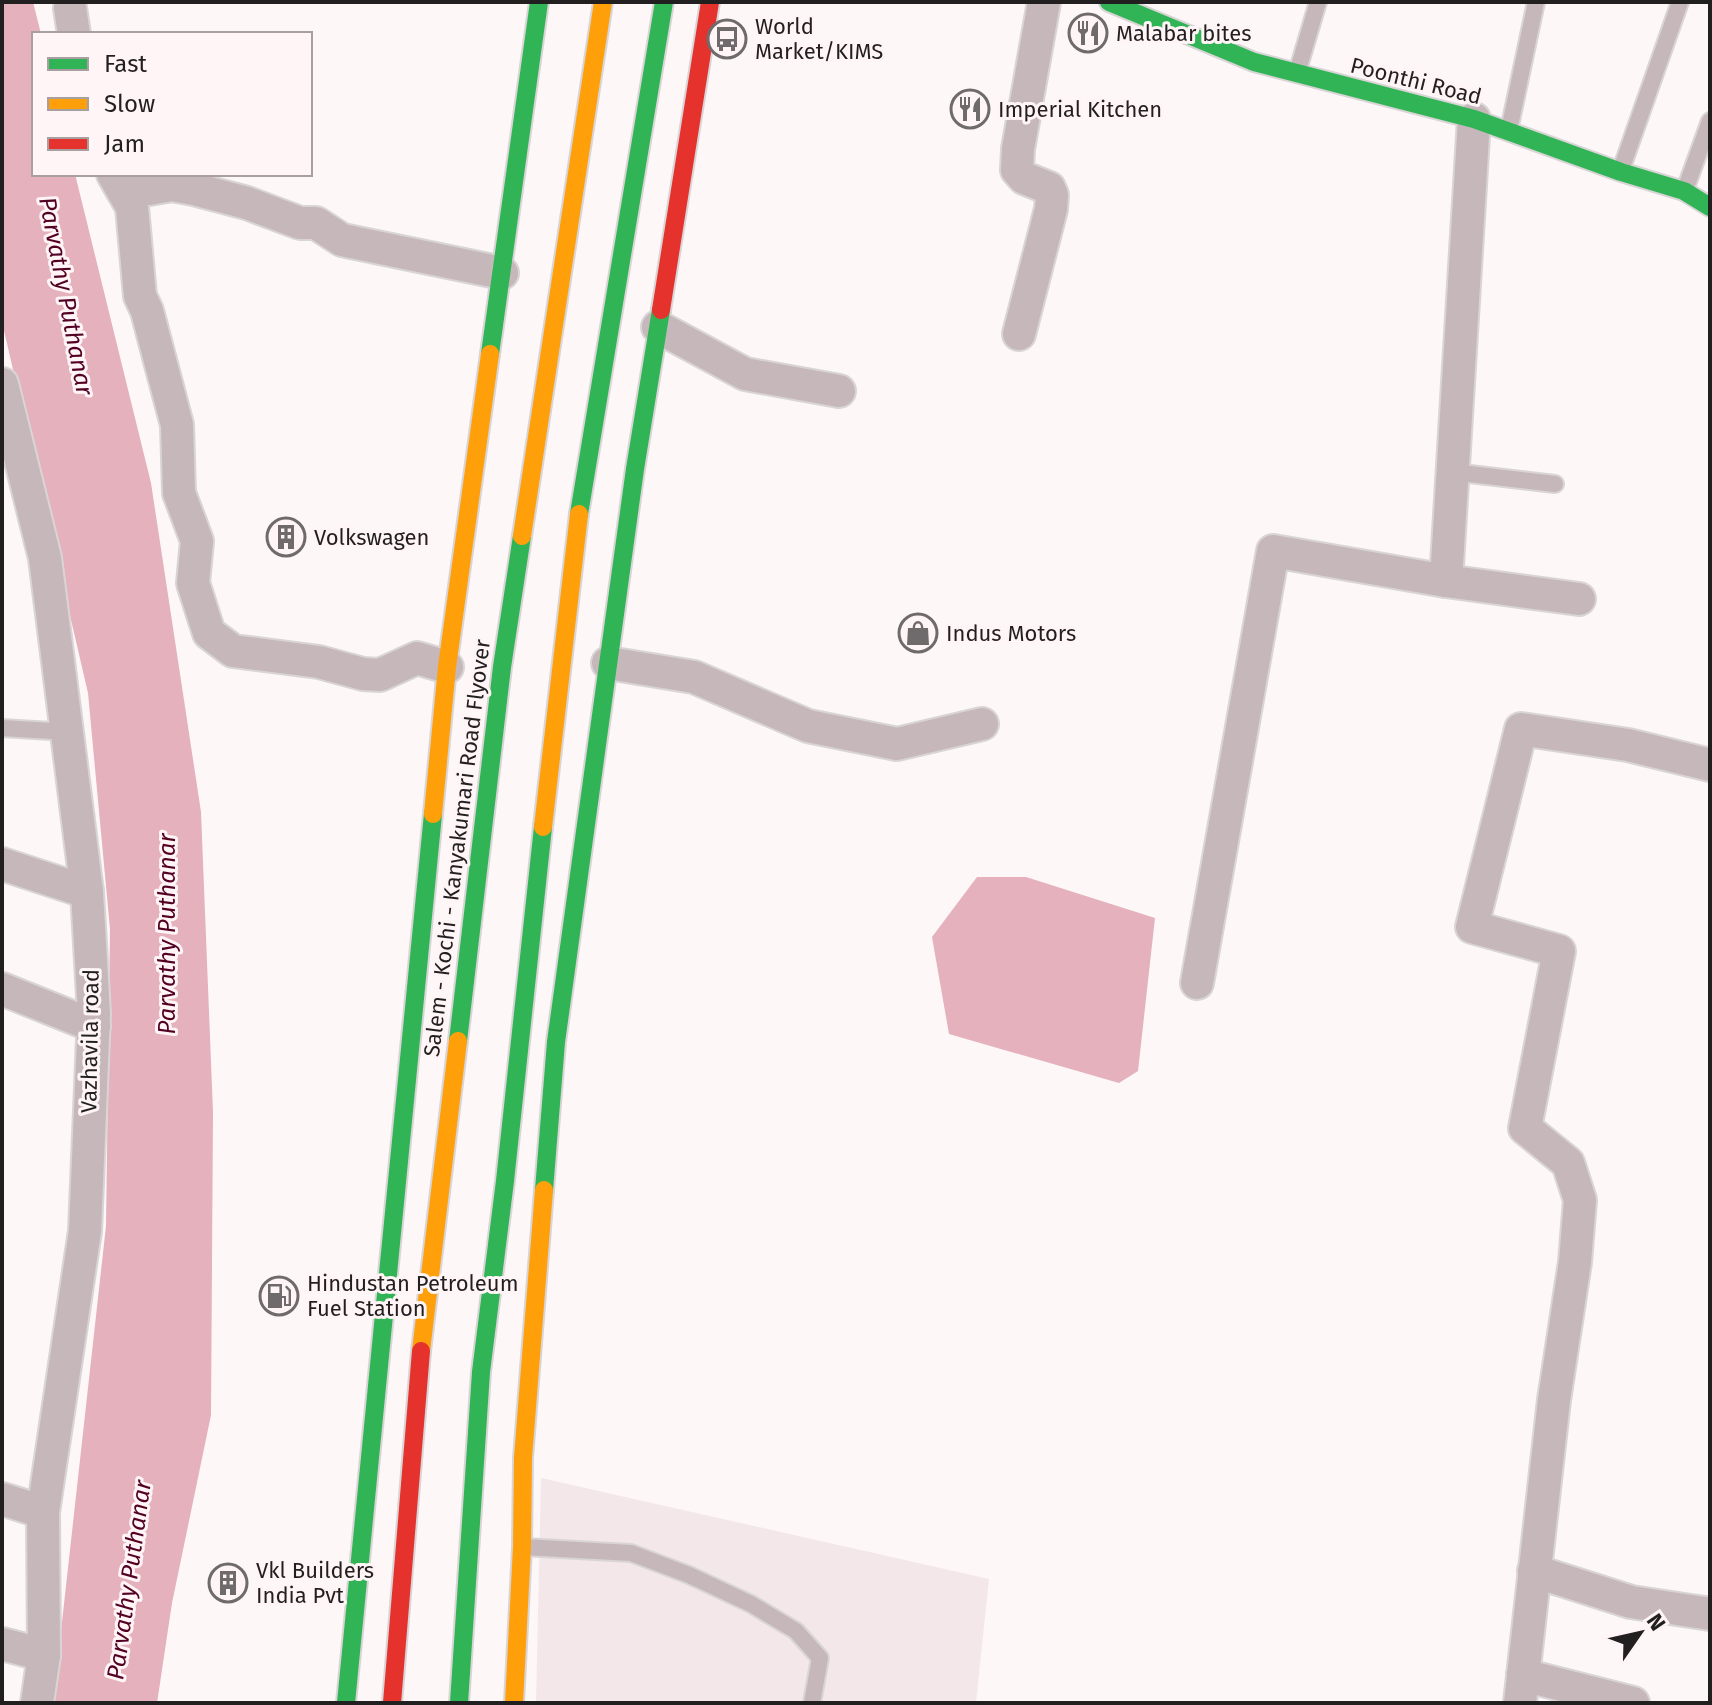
<svg xmlns="http://www.w3.org/2000/svg" width="1712" height="1705" font-family="'Fira Sans',sans-serif">
	<style>
		.built { fill: #f3e7e9 }
		.water { fill: #e4b1bd }
		.lines { fill: none; stroke-linecap: round; stroke-linejoin: round }
		.lane-casing { stroke: #d9d5d6; stroke-width: 20 }
		.street-casing { stroke: #d9d5d6; stroke-width: 36 }
		.fast-casing { stroke: #d9d5d6; stroke-width: 22 }
		.slow-casing { stroke: #d9d5d6; stroke-width: 22 }
		.jam-casing { stroke: #d9d5d6; stroke-width: 22 }
		.lane { stroke: #c6b7bb; stroke-width: 16 }
		.street { stroke: #c6b7bb; stroke-width: 32 }
		.fast { stroke: #30b455; stroke-width: 18 }
		.slow { stroke: #ff9f0a; stroke-width: 18 }
		.jam { stroke: #e5322d; stroke-width: 18 }
		.labels { text-anchor: middle; dominant-baseline: central; stroke-width: 6; stroke-linejoin: round; paint-order: stroke }
		.poi-label { font-size: 22px; fill: #221f20; stroke: #fff5f6; text-anchor: start }
		.street-label { font-size: 22px; fill: #221f20; stroke: #fff5f6 }
		.water-label { font-size: 24px; font-style: italic; fill: #530023; stroke: #fff5f6 }
	</style>
	<rect width="100%" height="100%" fill="#fdf7f8"/>
	<path class="built" d="M541 1478 989 1579 976 1703H536Z"/>
	<g class="water">
		<path d="M2 2H33L41 34H34V174H75L151 483 201 812 213 1112 211 1415 172 1603 157 1703H53L106 1226 110 929 88 693 2 322Z"/>
		<path d="M977 877H1026L1155 918 1138 1071 1119 1083 949 1034 932 937Z"/>
	</g>
	<g class="lines">
		<defs>
			<g id="lane">
				<path d="M1297 73 1318 2"/>
				<path d="M1509 130 1536 2"/>
				<path d="M1621 170 1680 2"/>
				<path d="M1685 190 1710 121"/>
				<path d="M1453 472 1555 484"/>
				<path d="M2 728 68 732"/>
				<path d="M524 1547 631 1553 689 1575 751 1604 796 1631 820 1658 812 1703"/>
			</g>
			<g id="street">
				<path d="M70 8 74 34"/>
				<path d="M113 174 132 207 140 296 147 311 177 425 179 493 197 541 193 583 209 633 233 651 319 662 363 674 380 675 417 658 447 667"/>
				<path d="M128 174 149 189 172 185 194 189 247 203 300 223H316L342 240 502 273"/>
				<path d="M658 327 745 374 839 391"/>
				<path d="M1019 334 1051 209 1052 195 1049 188 1024 178 1017 170 1018 149 1044 2"/>
				<path d="M2 384 45 558 87 892 94 1014 85 1231 43 1512 44 1655 37 1703"/>
				<path d="M1446 581 1474 119"/>
				<path d="M608 663 694 677 808 726 897 744 982 724"/>
				<path d="M2 864 87 892"/>
				<path d="M1197 983 1273 551 1446 581 1579 599"/>
				<path d="M2 989 94 1026"/>
				<path d="M2 1499 43 1512"/>
				<path d="M1534 1571 1631 1602 1710 1614"/>
				<path d="M2 1644 44 1655"/>
				<path d="M1523 1675 1633 1703"/>
				<path d="M1520 1703 1554 1400 1575 1262 1580 1200 1568 1163 1525 1128 1559 951 1472 927 1521 729 1628 745 1710 765"/>
			</g>
			<g id="fast">
				<path d="M1109 2 1254 62 1474 119 1621 172 1684 191 1710 207"/>
				<path d="M490 354 539 2"/>
				<path d="M579 514 664 2"/>
				<path d="M458 1041 502 667 522 536"/>
				<path d="M544 1190 556 1042 635 469 661 310"/>
				<path d="M346 1703 433 814"/>
				<path d="M459 1703 481 1372 505 1181 543 827"/>
			</g>
			<g id="slow">
				<path d="M522 536 603 2"/>
				<path d="M433 814 447 667 490 354"/>
				<path d="M543 827 579 514"/>
				<path d="M421 1351 458 1041"/>
				<path d="M514 1703 522 1547 523 1458 544 1190"/>
			</g>
			<g id="jam">
				<path d="M661 310 710 2"/>
				<path d="M392 1703 421 1351"/>
			</g>
		</defs>
		<use href="#lane" class="lane-casing"/>
		<use href="#street" class="street-casing"/>
		<use href="#fast" class="fast-casing"/>
		<use href="#slow" class="slow-casing"/>
		<use href="#jam" class="jam-casing"/>
		<use href="#lane" class="lane"/>
		<use href="#street" class="street"/>
		<use href="#fast" class="fast"/>
		<use href="#slow" class="slow"/>
		<use href="#jam" class="jam"/>
	</g>
	<defs>
		<symbol id="restaurant-ring" viewBox="-11 -11 22 22"><circle r="9.5" fill="#fff5f6" stroke="#6f6b6c" stroke-width="1.5"/><path d="M-5-6h1v4h1v-4h1v4h1v-4h1v5L-1.5 .5V6h-2V.5L-5-1ZM5-6V6H3V1.5H1.5Q1.5-4 5-6Z" fill="#6f6b6c"/></symbol>
		<symbol id="bus-ring" viewBox="-11 -11 22 22"><circle r="9.5" fill="#fff5f6" stroke="#6f6b6c" stroke-width="1.5"/><path d="M-5-6H5V4H4V6H2V4H-2V6H-4V4H-5ZM-3.5-4V0h7V-4ZM-3.5 1.2v1.5H-2V1.2ZM2 1.2v1.5H3.5V1.2Z" fill="#6f6b6c"/></symbol>
		<symbol id="building-ring" viewBox="-11 -11 22 22"><circle r="9.5" fill="#fff5f6" stroke="#6f6b6c" stroke-width="1.5"/><path d="M-4-6H4V6H1V3H-1V6H-4ZM-2.5-4.3h1.7v1.8h-1.7ZM.8-4.3h1.7v1.8H.8ZM-2.5-1h1.7V.8h-1.7ZM.8-1h1.7V.8H.8Z" fill="#6f6b6c"/></symbol>
		<symbol id="shop-ring" viewBox="-11 -11 22 22"><circle r="9.5" fill="#fff5f6" stroke="#6f6b6c" stroke-width="1.5"/><path d="M-5-2.5h2.3a2.7 3.5 0 0 1 5.4 0H5L5.5 6h-11ZM-1.5-2.5h3a1.5 2.3 0 0 0-3 0Z" fill="#6f6b6c"/></symbol>
		<symbol id="fuel-ring" viewBox="-11 -11 22 22"><circle r="9.5" fill="#fff5f6" stroke="#6f6b6c" stroke-width="1.5"/><path d="M-5.5-6h7V0h2V4h1.3V-2.5L3-4.5l.8-.8L6-3V5H2.5V1h-1V6h-7ZM-4.2-4.7v3.2H.2V-4.7Z" fill="#6f6b6c"/></symbol>
	</defs>
	<g fill-rule="evenodd">
		<use href="#restaurant-ring" x="1066" y="11" width="44" height="44"/>
		<use href="#bus-ring" x="705" y="17" width="44" height="44"/>
		<use href="#restaurant-ring" x="948" y="87" width="44" height="44"/>
		<use href="#building-ring" x="264" y="515" width="44" height="44"/>
		<use href="#shop-ring" x="896" y="611" width="44" height="44"/>
		<use href="#fuel-ring" x="257" y="1274" width="44" height="44"/>
		<use href="#building-ring" x="206" y="1561" width="44" height="44"/>
	</g>
	<g class="labels">
		<g class="poi-label">
			<text x="755" y="26">World<tspan x="755" dy="25">Market/KIMS</tspan></text>
			<text x="1116" y="33">Malabar bites</text>
			<text x="998" y="109">Imperial Kitchen</text>
			<text x="314" y="537">Volkswagen</text>
			<text x="946" y="633">Indus Motors</text>
			<text x="307" y="1283">Hindustan Petroleum<tspan x="307" dy="25">Fuel Station</tspan></text>
			<text x="256" y="1570">Vkl Builders<tspan x="256" dy="25">India Pvt</tspan></text>
		</g>
		<g class="street-label">
			<text transform="translate(1416 81) rotate(14)">Poonthi Road</text>
			<text transform="translate(457 848) rotate(-83)">Salem - Kochi - Kanyakumari Road Flyover</text>
			<text transform="translate(90 1041) rotate(-89)">Vazhavila road</text>
		</g>
		<g class="water-label">
			<text transform="translate(66 296) rotate(79)">Parvathy Puthanar</text>
			<text transform="translate(167 934) rotate(-90)">Parvathy Puthanar</text>
			<text transform="translate(129 1580) rotate(-82)">Parvathy Puthanar</text>
		</g>
	</g>
	<rect width="1712" height="1705" fill="none" stroke="#221f20" stroke-width="8"/>
	<rect x="32" y="32" width="280" height="144" fill="#fff5f6" stroke="#a79fa0" stroke-width="2"/>
	<rect x="48" y="58" width="40" height="12" fill="#30b455" stroke="#a79fa0" stroke-width="2"/>
	<text x="104" y="72" font-size="24" fill="#221f20">Fast</text>
	<rect x="48" y="98" width="40" height="12" fill="#ff9f0a" stroke="#a79fa0" stroke-width="2"/>
	<text x="104" y="112" font-size="24" fill="#221f20">Slow</text>
	<rect x="48" y="138" width="40" height="12" fill="#e5322d" stroke="#a79fa0" stroke-width="2"/>
	<text x="104" y="152" font-size="24" fill="#221f20">Jam</text>
	<g transform="translate(1640 1633) rotate(56)" stroke="#fff5f6" stroke-width="6" paint-order="stroke">
	<path d="M0-6L14 30L0 20L-14 30Z" fill="#221f20"/>
	<text y="-12" font-size="22" font-weight="bold" text-anchor="middle" fill="#221f20">N</text>
	</g>
</svg>
